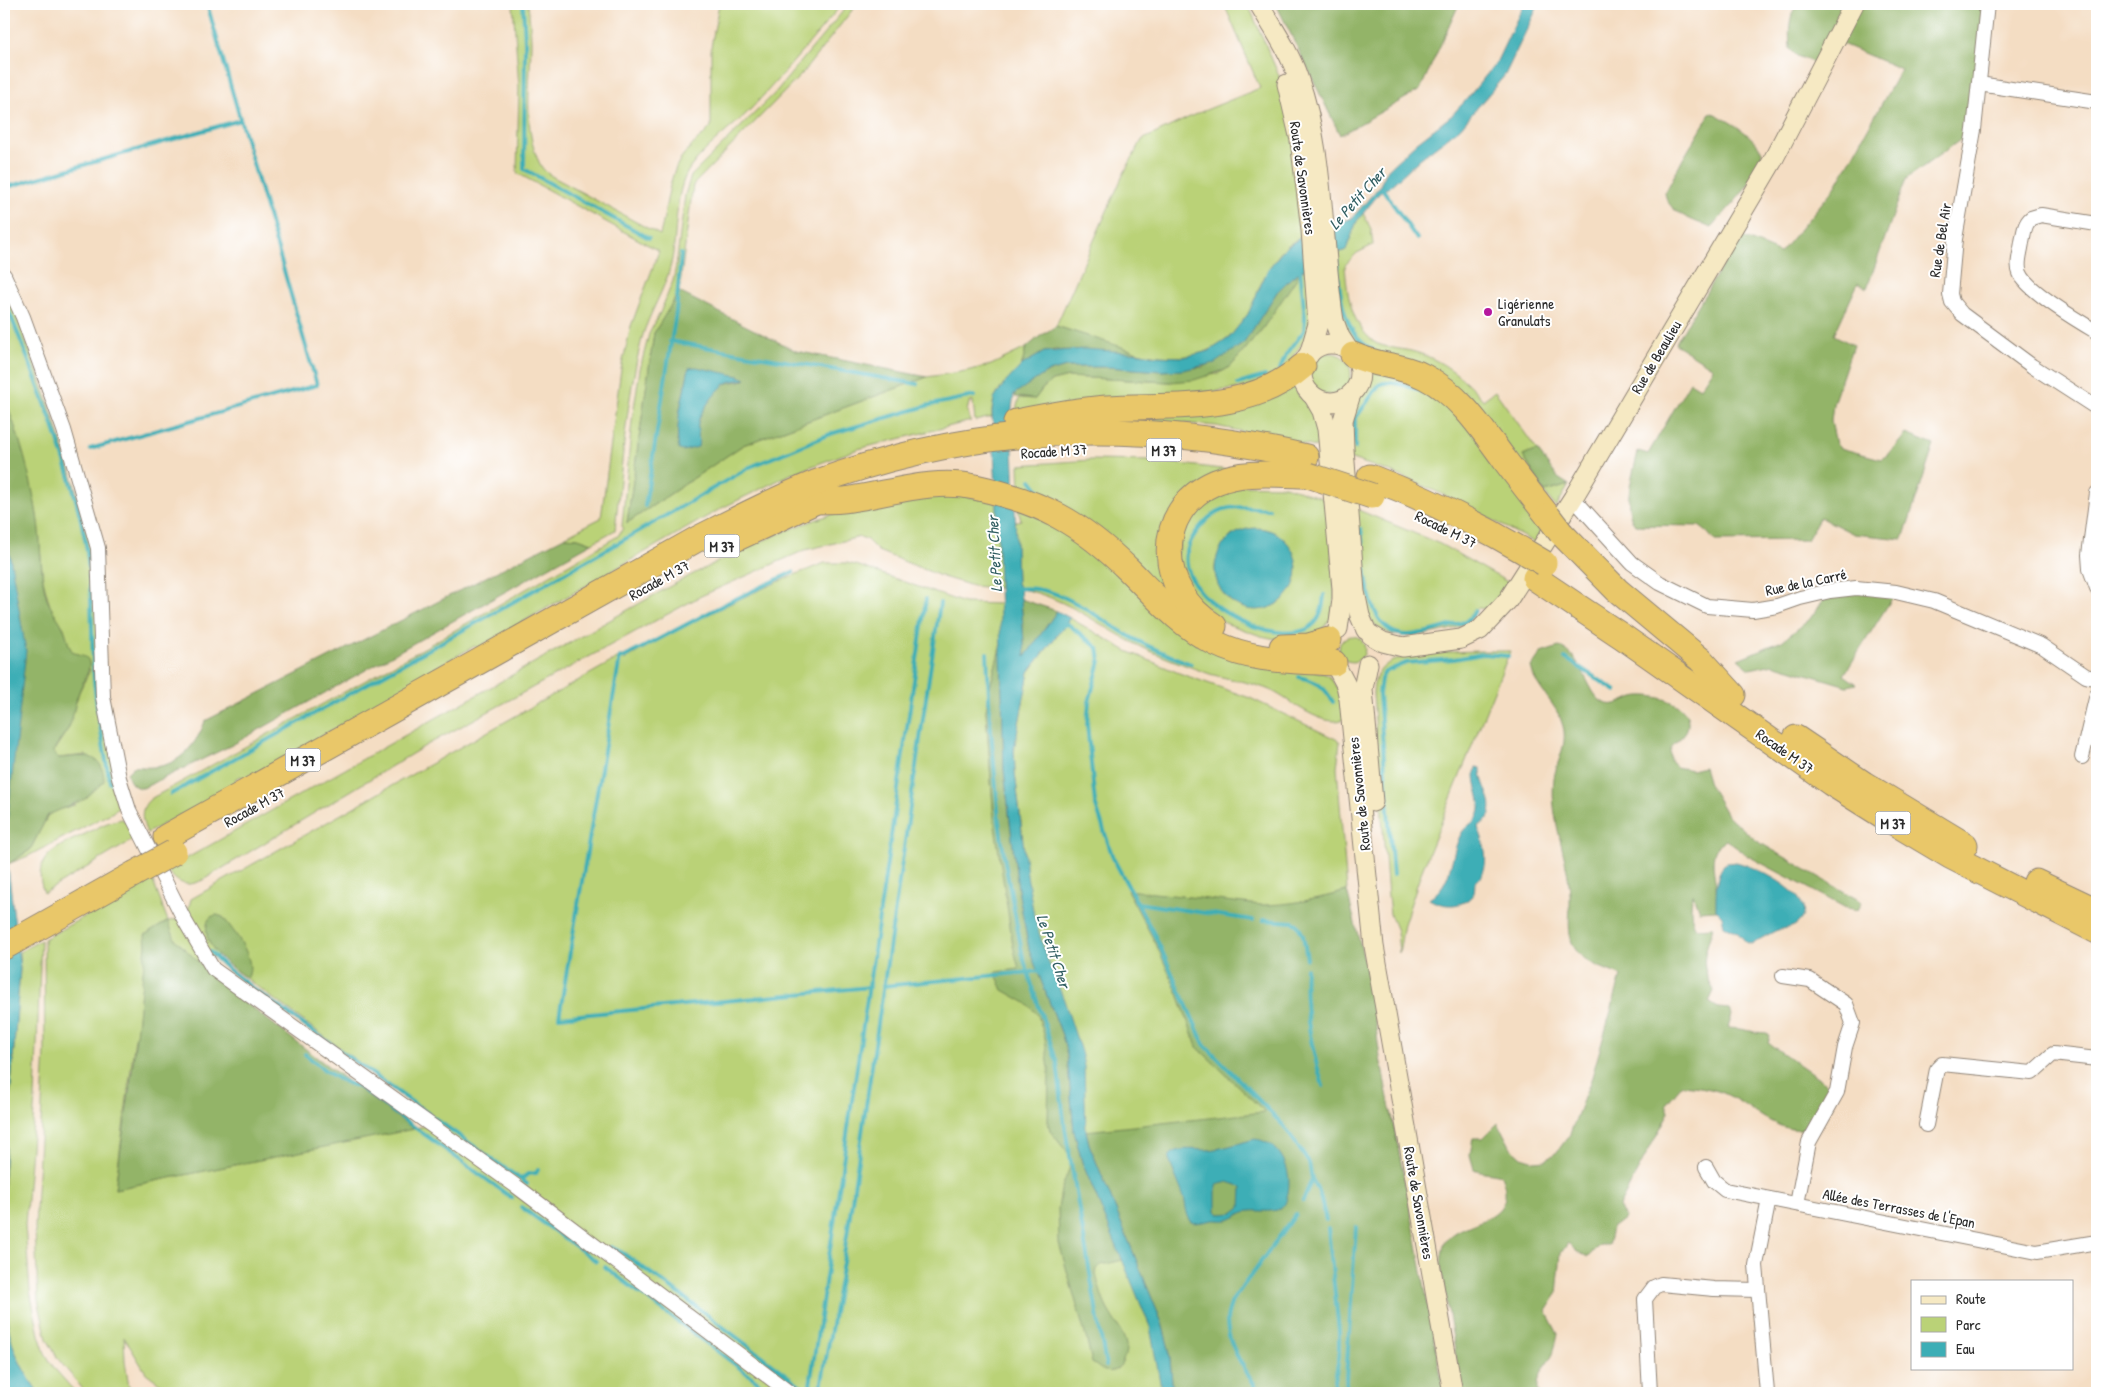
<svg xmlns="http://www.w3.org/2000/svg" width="2101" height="1397" font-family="'Patrick Hand',sans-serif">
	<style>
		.green { fill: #bad277; stroke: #727e51; fill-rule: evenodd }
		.forest { fill: #93b468; stroke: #5f704a; fill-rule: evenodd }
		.water { fill: #3daeb6; stroke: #346c70; fill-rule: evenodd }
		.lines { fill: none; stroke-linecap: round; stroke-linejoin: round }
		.stream { stroke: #3daeb6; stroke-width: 4 }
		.street-casing { stroke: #908477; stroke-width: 16 }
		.secondary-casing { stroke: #908477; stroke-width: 21 }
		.highway-casing { stroke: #908477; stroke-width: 27 }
		.street { stroke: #fff; stroke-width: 14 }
		.secondary { stroke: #f6e9c3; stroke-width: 19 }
		.highway { stroke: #e9c769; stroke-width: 25 }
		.highway-bridge-casing { stroke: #908477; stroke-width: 27; stroke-linecap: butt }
		.highway-bridge { stroke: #e9c769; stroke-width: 25 }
		.poi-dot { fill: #b5179e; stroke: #fff; stroke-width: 2 }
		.labels { text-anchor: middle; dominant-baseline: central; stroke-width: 4; stroke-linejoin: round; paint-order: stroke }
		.shield { fill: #fff; stroke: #6b6b6b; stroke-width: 1 }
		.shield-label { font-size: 14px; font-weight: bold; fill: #2b2b2b }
		.street-label { font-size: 15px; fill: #2b2b2b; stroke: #fff }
		.poi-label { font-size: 15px; fill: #2b2b2b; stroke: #fff; text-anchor: start }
		.water-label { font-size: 16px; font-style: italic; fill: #325f63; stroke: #fff }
	</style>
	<rect width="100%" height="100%" fill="#fff"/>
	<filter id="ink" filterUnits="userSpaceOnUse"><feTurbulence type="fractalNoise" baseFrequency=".02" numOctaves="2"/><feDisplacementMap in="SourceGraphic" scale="10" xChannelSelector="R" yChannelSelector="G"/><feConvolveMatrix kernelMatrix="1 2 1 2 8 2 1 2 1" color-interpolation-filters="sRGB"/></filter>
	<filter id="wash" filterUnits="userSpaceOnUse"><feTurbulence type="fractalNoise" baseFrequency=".0096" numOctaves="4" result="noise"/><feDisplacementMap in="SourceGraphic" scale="20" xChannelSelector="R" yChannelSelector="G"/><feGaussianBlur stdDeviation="1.12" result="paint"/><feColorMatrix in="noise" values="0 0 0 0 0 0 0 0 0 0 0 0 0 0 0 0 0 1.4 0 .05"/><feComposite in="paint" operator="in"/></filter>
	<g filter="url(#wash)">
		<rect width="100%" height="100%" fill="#f4ddc3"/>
		<g class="green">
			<path d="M513 4H528C529 17 531 29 531 42 531 80 522 130 540 164 544 172 550 175 557 179L660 235C667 210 667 180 681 158 689 147 702 137 711 127V47L719 4H842C812 40 782 76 750 110 731 129 706 146 690 168 673 193 678 235 671 264 665 290 649 313 642 338 626 400 622 466 615 530L592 543 578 538 564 537 601 518 621 369 631 326 659 251 517 173 519 87Z"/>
			<path d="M849 4H857L801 75 693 185 679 292 654 333 627 523 743 445 927 377 966 371 991 365 1026 348C1025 353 1024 359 1022 363 1013 383 990 387 992 417L975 421 973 401 969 403 967 411 971 421 858 449 791 474 722 508 477 648 475 646 429 671V675L244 780 241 776 235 779 238 784 147 833C141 820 139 807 152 798L417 652 618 536 623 528 622 526 632 421 640 369 649 334 660 313 673 281 676 266 685 195 691 176 774 94Z"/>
			<path d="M1224 4H1248L1283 85 1290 114 1303 236C1297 240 1289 243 1284 249 1276 257 1268 270 1263 280 1258 288 1257 297 1253 305 1209 392 1126 348 1056 326L1123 175 1142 140 1196 114 1260 88Z"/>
			<path d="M1363 213 1371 229 1373 245 1357 253 1345 265C1347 293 1350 323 1374 342 1381 347 1402 349 1411 351 1440 358 1464 377 1483 400L1495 391 1537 450 1523 456 1545 492 1569 485 1556 507 1476 409 1369 352 1354 339 1344 326 1333 256 1346 249 1357 221Z"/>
			<path d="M1308 266 1312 310 1307 337 1293 356 1290 364 1253 387 1015 414 1019 398 1035 399 1043 388 1052 381 1068 377 1170 382 1217 374 1225 370 1233 364 1263 328 1296 278Z"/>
			<path d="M4 282C37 370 71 458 91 549L120 801 119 806 113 812 28 856 8 864 30 850 48 815 59 809 75 805 86 755 58 758 53 752 68 729 79 692 90 670 69 648 64 628 51 610 43 580 37 516 31 485 4 397Z"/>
			<circle cx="1330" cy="374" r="21"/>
			<path d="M1368 367 1408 382 1448 400 1544 526 1535 543 1451 498 1396 474 1349 458 1354 405 1368 386Z"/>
			<path d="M1292 383 1299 396 1313 405 1325 449 1216 426 1155 421 1095 420Z"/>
			<path d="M1091 460 1156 461 1229 470 1183 498 1176 600 1020 492 1019 465Z"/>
			<path d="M1226 485 1285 486 1328 500 1335 596 1331 618 1318 634 1276 639 1261 636 1225 623 1189 593 1177 559 1187 516ZM1232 535H1279C1290 545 1295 554 1297 569L1230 601C1209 579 1210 557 1232 535Z"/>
			<path d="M944 492 997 502 999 588 973 586 943 577 878 551 866 539 860 537 805 550 701 596 425 746 203 880C185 888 179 884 166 870L665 589C730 554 796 522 868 504 893 498 919 496 944 492Z"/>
			<path d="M1018 508 1071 532 1172 624 1328 675 1338 689 1344 719C1324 729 1290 700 1272 691 1252 682 1231 680 1210 674 1189 667 1169 659 1150 651 1105 631 1068 597 1020 589L1017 583 1015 522 1021 520Z"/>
			<path d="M1356 509 1440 544 1513 585 1487 609 1477 608C1472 626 1455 629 1438 632 1411 638 1376 642 1366 609 1363 598 1363 585 1362 574 1360 553 1358 531 1356 509Z"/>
			<path d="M825 563H847L859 566 964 603 1000 604 1001 644 989 691 986 711 994 820 998 840 1022 831 1015 772 1014 749 1029 672 1070 618 1127 651 1179 673 1250 698 1340 741 1337 768 1347 891 1322 898 1392 1115 1444 1393H173L146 1373 124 1337 125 1361 130 1393H86L58 1359 47 1339 38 1300 35 1227 45 1052 44 939 152 879 168 921 186 918 191 899 620 657 624 655V660C688 623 755 589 825 563ZM220 955 235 970 440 1123 115 1189 135 1038 198 961Z"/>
			<circle cx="1352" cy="649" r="13"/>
			<path d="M1510 651 1421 873 1404 924 1399 953 1397 931 1390 914 1388 897 1373 694C1373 683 1377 671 1387 664 1407 650 1484 651 1510 651Z"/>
			<path d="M122 819 129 824 136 838 44 893C30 857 57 847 85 834 97 828 108 821 122 819Z"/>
			<path d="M41 940 35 1097 25 1225 30 1291 39 1335 45 1353 54 1368 76 1393H39L25 1374 10 1341 4 1299V1176L20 969 19 952Z"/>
		</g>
		<g class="forest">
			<path d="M1276 4H1459L1420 90 1340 135Z"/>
			<path d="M1797 4H1987L1974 130 1906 179 1867 288 1858 283 1834 335 1853 345 1833 404 1831 421 1836 444 1840 448 1881 459 1889 454 1906 434 1934 445 1903 539 1854 534 1820 517 1807 540 1715 541 1707 532 1699 526 1635 525C1621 505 1634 473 1638 451L1648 454 1690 382 1700 388 1713 368 1675 344 1740 236 1780 253 1836 186 1901 69 1835 41 1822 66 1797 56 1790 49C1789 32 1788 18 1797 4Z"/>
			<path d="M1711 112C1729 121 1753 134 1762 152 1757 182 1730 206 1711 228 1694 220 1668 214 1665 193L1683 159Z"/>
			<path d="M1301 272 1263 328 1233 364 1225 370 1194 380 1170 382 1068 377 1052 381 1043 388 1035 399 1015 397V392L1046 373 1066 367H1107L1162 371 1203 367 1244 343 1277 292 1292 277Z"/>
			<path d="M679 292 796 351 927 377 743 445 627 523 654 333ZM689 368 739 376 745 380 727 383 716 391 702 411 698 423 677 442 680 409Z"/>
			<path d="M1056 326 1141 353 1055 350 1044 352 1022 365 1026 348 1039 337Z"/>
			<path d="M4 397C19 434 31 476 37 515 42 543 39 572 47 599 51 610 59 618 64 629 68 637 67 646 74 653 102 657 84 677 79 692 74 704 74 718 68 729 63 737 57 743 53 752L58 758C81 757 103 749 104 781L85 799 48 815 30 850 8 864 5 840 6 528 4 521Z"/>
			<path d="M1537 450 1558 478 1569 485 1545 492 1523 456Z"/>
			<path d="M564 537 578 538 592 543 232 745 143 788C133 788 129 782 127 773L133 767C140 766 146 768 153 767 179 766 197 744 205 721Z"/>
			<path d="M1830 591 1896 592 1844 675 1857 684 1847 686 1773 664 1750 669 1738 659 1782 641 1809 620Z"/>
			<path d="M1021 599 1057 611 1025 658Z"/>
			<path d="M1001 644 1004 771 1018 889 1029 949 1062 1035 1067 1055 1074 1131 1082 1162 1123 1260 1101 1265 1097 1269 1096 1274C1099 1286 1102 1299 1108 1310 1114 1321 1124 1333 1126 1345 1127 1357 1119 1375 1105 1371 1101 1370 1096 1365 1092 1363L1087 1341 1059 1243 1058 1209 1061 1190 1071 1164V1157L1050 1131 1048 1122 1049 1070 1045 1038 1038 1015 1026 1003 1003 990 995 972 1019 969 1013 946 994 820 986 711 989 691Z"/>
			<path d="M1559 647C1581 653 1587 691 1601 701 1615 711 1627 696 1641 696 1658 695 1695 704 1687 729 1684 737 1674 742 1670 750L1671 761 1676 767 1692 770 1704 767 1709 784 1727 815 1757 841 1862 902 1858 910 1846 908 1748 856 1729 842 1726 840C1707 849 1714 871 1716 886 1717 894 1716 902 1716 910L1699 911 1693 894C1690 904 1690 919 1696 928L1713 927C1704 956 1699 962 1714 991L1709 1002 1718 1008 1730 1009 1732 1015 1728 1028C1742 1028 1753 1033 1767 1033L1770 1037 1768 1043 1826 1083 1830 1088 1807 1129C1774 1134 1749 1103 1721 1092 1709 1088 1696 1086 1682 1085L1666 1104 1669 1112 1619 1206 1625 1218 1612 1228 1608 1245H1600L1588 1257 1576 1251 1568 1243 1561 1253 1557 1294 1546 1311 1558 1334C1557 1340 1555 1347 1553 1353 1547 1365 1534 1379 1539 1393H1462L1441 1266C1442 1258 1442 1246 1447 1240 1464 1218 1521 1224 1501 1175 1492 1172 1483 1173 1474 1169L1470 1155 1473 1138H1483L1498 1123 1511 1148 1521 1157 1534 1161 1546 1160 1557 1152 1570 1134 1592 1077 1621 976C1605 968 1587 965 1576 950 1565 935 1571 912 1570 894 1568 855 1549 818 1554 778 1557 760 1568 745 1563 726 1557 702 1536 691 1531 667L1541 653Z"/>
			<path d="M1127 890 1261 905C1290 905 1318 899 1347 891L1370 984 1380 1058 1414 1228 1444 1393H1173L1169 1349 1162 1323 1089 1144 1086 1131 1265 1112 1197 1047 1178 994 1156 944Z"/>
			<path d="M217 915 223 917C235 933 258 960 247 979 231 967 202 948 207 925 208 918 211 916 217 915Z"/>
			<path d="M168 921 175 939 221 984 350 1083 414 1129 115 1189 132 1071 146 945 145 935Z"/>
		</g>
		<g class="water">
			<path d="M1524 4H1539L1505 75 1460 128 1421 158 1388 188 1382 190 1357 221 1346 250 1308 266 1292 277 1277 292 1244 343 1215 363 1183 370 1162 371 1107 367H1066L1046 373 1014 394 1011 416 1014 467 1017 583 1020 589 1021 599 1025 657 1057 611 1070 618 1029 672 1014 749 1015 772 1027 875 1034 916 1046 956 1064 1000 1081 1052 1084 1066 1086 1131 1089 1144 1162 1323 1169 1349 1173 1393H1161L1160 1382 1150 1327 1082 1162 1074 1131 1067 1055 1062 1035 1029 949 1018 889 1004 770 997 509 992 412 994 399 1004 384 1022 365 1044 352 1084 349 1141 353 1154 356 1184 357 1209 351 1229 338 1248 314 1268 269 1285 248 1303 236 1352 218 1379 187 1388 169 1416 143 1451 116 1466 100 1496 63Z"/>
			<path d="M696 367 739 376 746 379C740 380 733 380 727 383 718 388 699 413 698 423 697 431 700 439 698 447L683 451 679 450C674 424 684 394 689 368Z"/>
			<path d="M4 521 26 651 5 841 20 969 4 1176Z"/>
			<circle cx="1256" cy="569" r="41"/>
			<path d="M1476 767 1481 768C1480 785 1496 800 1489 816 1487 822 1481 823 1478 828 1484 840 1490 863 1481 876 1480 878 1478 880 1476 882 1474 885 1475 889 1474 893 1464 909 1442 907 1429 899 1454 883 1449 857 1461 834 1466 824 1478 823 1480 810 1482 795 1472 783 1476 767Z"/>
			<path d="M1736 862C1754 866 1825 898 1797 924 1791 929 1782 928 1775 931 1767 935 1759 940 1751 944L1746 942 1737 932 1724 926 1722 916 1716 910C1716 900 1715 870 1725 864 1727 862 1733 863 1736 862Z"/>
			<path d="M1255 1139C1282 1142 1294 1173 1287 1197 1286 1202 1285 1206 1280 1209 1270 1213 1259 1210 1250 1211 1236 1212 1237 1222 1218 1220 1210 1219 1197 1225 1192 1222 1186 1218 1186 1204 1184 1198 1182 1191 1169 1162 1169 1159 1169 1156 1171 1154 1173 1153 1181 1147 1197 1150 1207 1150 1223 1149 1239 1143 1255 1139ZM1228 1182 1237 1185 1242 1188 1241 1207 1233 1213 1219 1214 1216 1211V1185Z"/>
			<path d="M4 1299C9 1339 15 1360 39 1393H4Z"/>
		</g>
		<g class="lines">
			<g class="stream">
				<path d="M523 4 525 42 524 169 649 238"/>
				<path d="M4 188 240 120"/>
				<path d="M1382 188 1417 239"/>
				<path d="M1336 251C1339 283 1339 333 1373 350"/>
				<path d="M4 299C35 377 69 457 85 539 93 586 91 632 94 679 97 714 104 749 110 783"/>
				<path d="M670 341 917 384"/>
				<path d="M1280 369 1286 355 1304 331 1305 318 1300 269"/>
				<path d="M1238 384 1265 376"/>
				<path d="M1355 448V419L1379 385C1393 377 1424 392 1438 399"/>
				<path d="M90 449 317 385 207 4"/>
				<path d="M1031 480 1041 493 1046 497"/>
				<path d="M645 506 676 312 681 254"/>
				<path d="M1269 509C1233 507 1218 501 1195 534 1152 594 1285 657 1315 623 1322 615 1323 605 1324 595"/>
				<path d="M1361 529C1365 559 1363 637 1409 635 1427 634 1447 626 1465 622L1472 616 1475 610"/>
				<path d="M1015 589C1061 583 1097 619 1136 640 1154 649 1173 657 1191 664"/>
				<path d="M1061 626 1068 624 1098 648 1100 661 1089 702 1087 724 1095 803 1113 858 1156 938 1204 1044 1284 1126 1309 1163 1312 1179 1303 1201"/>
				<path d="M987 653 990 719 999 821 1005 862 1023 957 1057 1063 1065 1128 1106 1366"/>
				<path d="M620 657 559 1017 870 987"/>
				<path d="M1565 658 1616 691"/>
				<path d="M619 660 729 602 793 572"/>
				<path d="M1299 677C1317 681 1324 686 1333 702"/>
				<path d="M171 794 620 542 750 467 830 434 930 405 974 396"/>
				<path d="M1393 875 1379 694 1381 679 1385 672 1406 663 1454 659 1483 654 1508 656"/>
				<path d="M1137 903 1253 920"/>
				<path d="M1263 920 1293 922 1297 924 1303 935 1307 959"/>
				<path d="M210 952 228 969 256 991 527 1184"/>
				<path d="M1306 968C1303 1008 1311 1048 1323 1086"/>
				<path d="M883 986 1041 971"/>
				<path d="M305 1054C322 1069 337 1081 359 1087L512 1198"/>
				<path d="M521 1179 528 1174 536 1173 538 1170"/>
				<path d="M1312 1179 1319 1192 1326 1220"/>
				<path d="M521 1207 596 1261"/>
				<path d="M1328 1229 1339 1331V1356L1333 1393"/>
				<path d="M611 1247 621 1252 674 1290 809 1392"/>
				<path d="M605 1267 773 1393"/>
				<path d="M809 1392 926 599"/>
				<path d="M820 1393 843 1262 940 603"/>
				<path d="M1260 1393C1247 1372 1227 1347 1227 1320 1227 1314 1230 1307 1232 1301L1296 1214"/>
				<path d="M1345 1393 1356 1227"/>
			</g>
		</g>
	</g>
	<g filter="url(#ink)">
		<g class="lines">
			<defs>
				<g id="street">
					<path d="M1987 4 1974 130 1955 239 1950 294 1952 302 1962 314 2032 366 2097 408"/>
					<path d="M1979 84 2097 102"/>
					<path d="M2097 224 2041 215 2031 218C2024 224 2024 233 2022 242 2021 252 2016 264 2020 273 2027 291 2080 322 2097 332"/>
					<path d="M4 275 23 317 64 430 98 548 103 697 119 778 129 810 185 921 213 969 516 1186 790 1393"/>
					<path d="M2097 493 2089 555 2090 569 2097 588"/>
					<path d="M1573 498 1632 563 1660 583 1707 606 1753 610 1777 606 1800 598 1830 591 1856 588 1896 592 1934 601 2042 646 2086 676 2097 679"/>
					<path d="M2082 757 2097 694"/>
					<path d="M1783 976 1810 980 1846 1004 1853 1023 1845 1047 1837 1092 1809 1142 1797 1204"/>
					<path d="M1926 1125 1937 1069 1942 1064 2032 1073 2053 1054 2097 1059"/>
					<path d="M1706 1167 1714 1181 1725 1190 2037 1252 2097 1242"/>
					<path d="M1650 1393 1645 1299 1654 1287 1661 1284 1714 1289 1758 1290"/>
					<path d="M1767 1393 1756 1265 1769 1199"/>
				</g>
				<g id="secondary">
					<path d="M1259 4C1273 28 1289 51 1298 77 1326 156 1321 240 1334 321L1340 337 1349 351"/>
					<path d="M1287 84 1300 140 1311 230 1318 324 1309 355"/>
					<circle cx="1331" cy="373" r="29"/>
					<path d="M1351 394 1343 420 1344 449 1355 592 1360 616 1366 630"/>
					<path d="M1314 397 1322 411 1327 429 1342 588V600L1338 629"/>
					<path d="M1371 635 1383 642 1403 647 1461 639 1480 630 1508 600 1573 498 1772 162 1854 4"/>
					<path d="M1368 664 1363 689 1373 802"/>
					<path d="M1336 666 1346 685 1349 699 1374 946 1453 1393"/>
				</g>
				<g id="highway">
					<path d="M1353 355C1376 366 1403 365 1425 377 1459 394 1482 429 1504 459 1518 478 1533 497 1548 516"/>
					<path d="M1016 422C1046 416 1076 410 1106 408 1174 404 1248 414 1303 366"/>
					<path d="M1370 477C1425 498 1476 523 1527 553"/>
					<path d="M817 501C828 501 840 501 851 499 892 493 934 478 975 487 1042 502 1080 522 1129 570 1156 597 1181 626 1215 643 1253 662 1293 660 1334 663"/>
					<path d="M1561 533 1617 590 1701 660 1733 695"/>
					<path d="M731 541 812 503"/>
					<path d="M1535 578 1623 637 1831 783 1893 822 1950 856 2097 931"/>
					<path d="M1214 626C1157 592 1151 510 1216 482 1244 470 1279 475 1308 475"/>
					<path d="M1282 647 1309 646 1329 640"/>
					<path d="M1796 738 1864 784 1965 845"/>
					<path d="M166 837 699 538C737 519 775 499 815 483 976 423 1141 418 1306 457"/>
					<path d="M2036 882 2097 911"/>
					<path d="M4 947 134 874"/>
				</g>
			</defs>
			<use href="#street" class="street-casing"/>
			<use href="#secondary" class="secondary-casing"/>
			<use href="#highway" class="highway-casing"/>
			<use href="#street" class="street"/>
			<use href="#secondary" class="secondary"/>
			<use href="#highway" class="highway"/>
			<defs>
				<g id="highway-bridge">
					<path d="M1308 475 1372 496"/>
					<path d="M1548 516 1561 533"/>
					<path d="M1527 553 1544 563"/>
					<path d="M134 874 174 852"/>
				</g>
			</defs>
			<use href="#highway-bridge" class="highway-bridge-casing"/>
			<use href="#highway-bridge" class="highway-bridge"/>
		</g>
	</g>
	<circle class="poi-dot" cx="1488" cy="312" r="5"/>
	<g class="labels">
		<g class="shield">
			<rect x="1146.5" y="438.5" width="35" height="23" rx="4"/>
			<rect x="704.5" y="534.5" width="35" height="23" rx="4"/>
			<rect x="285.5" y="748.5" width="35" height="23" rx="4"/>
			<rect x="1875.5" y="811.5" width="35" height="23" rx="4"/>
		</g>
		<g class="shield-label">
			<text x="1164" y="450">M 37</text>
			<text x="722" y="546">M 37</text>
			<text x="303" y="760">M 37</text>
			<text x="1893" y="823">M 37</text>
		</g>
		<g class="street-label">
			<text transform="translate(1303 178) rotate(82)">Route de Savonnières</text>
			<text transform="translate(1940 240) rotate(-81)">Rue de Bel Air</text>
			<text transform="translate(1656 357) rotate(-59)">Rue de Beaulieu</text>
			<text transform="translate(1054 451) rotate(-4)">Rocade M 37</text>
			<text transform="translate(1446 529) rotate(26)">Rocade M 37</text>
			<text transform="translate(659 580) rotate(-29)">Rocade M 37</text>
			<text transform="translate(1806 582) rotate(-12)">Rue de la Carré</text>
			<text transform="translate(1785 751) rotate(35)">Rocade M 37</text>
			<text transform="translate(1359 794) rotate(-96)">Route de Savonnières</text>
			<text transform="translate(254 807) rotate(-29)">Rocade M 37</text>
			<text transform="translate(1419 1203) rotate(80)">Route de Savonnières</text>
			<text transform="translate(1899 1208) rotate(11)">Allée des Terrasses de l'Epan</text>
		</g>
		<g class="poi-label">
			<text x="1498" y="303">Ligérienne<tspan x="1498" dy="17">Granulats</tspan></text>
		</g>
		<g class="water-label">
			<text transform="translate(1357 198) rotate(-48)">Le Petit Cher</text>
			<text transform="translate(994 554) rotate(-93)">Le Petit Cher</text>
			<text transform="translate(1054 951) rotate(72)">Le Petit Cher</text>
		</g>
	</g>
	<rect width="2101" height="1397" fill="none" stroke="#fff" stroke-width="20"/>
	<rect x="1911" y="1280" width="162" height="90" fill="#ffffff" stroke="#aaaaaa"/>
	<rect x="1921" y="1296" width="25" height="8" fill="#f6e9c3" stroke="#aaaaaa"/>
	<text x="1956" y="1304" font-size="15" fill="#2b2b2b">Route</text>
	<rect x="1921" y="1317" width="25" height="15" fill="#bad277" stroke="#aaaaaa"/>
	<text x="1956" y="1330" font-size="15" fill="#2b2b2b">Parc</text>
	<rect x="1921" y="1342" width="25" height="15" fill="#3daeb6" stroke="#aaaaaa"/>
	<text x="1956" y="1354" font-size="15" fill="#2b2b2b">Eau</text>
</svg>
